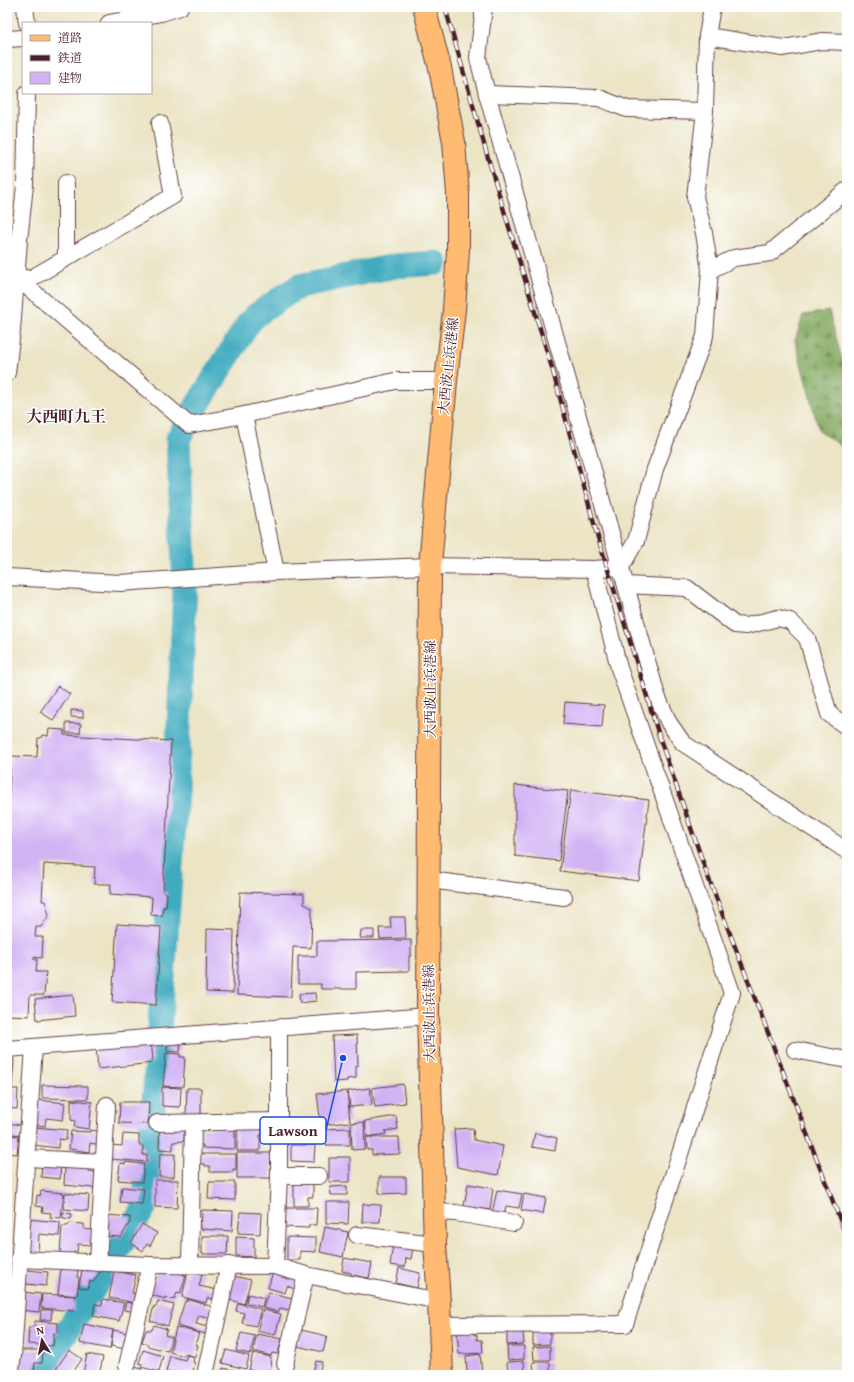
<svg xmlns="http://www.w3.org/2000/svg" width="854" height="1382" font-family="'Gentium Book Plus','Noto Serif JP',serif">
	<style>
		.forest { fill: url(#forest-firs); stroke: #656243 }
		.lines { fill: none; stroke-linecap: round; stroke-linejoin: round }
		.river { stroke: #40abbf; stroke-width: 25 }
		.building { fill: #d1b3f4 }
		.minor-casing { stroke: #623d42; stroke-width: 18 }
		.primary-casing { stroke: #623d42; stroke-width: 24 }
		.minor { stroke: #fff; stroke-width: 16 }
		.primary { stroke: #febb71; stroke-width: 22 }
		.rail-casing { stroke: #4a1f2b; stroke-width: 4.5 }
		.rail { stroke: #fff; stroke-width: 3; stroke-dasharray: 9; stroke-linecap: butt }
		.labels { text-anchor: middle; dominant-baseline: central; stroke-width: 3; stroke-linejoin: round; paint-order: stroke }
		.street-label { font-size: 14px; fill: #4a1f2b; stroke: #fff }
		.quarter-label { font-size: 16px; font-weight: bold; fill: #4a1f2b; stroke: #fff }
		.leader { fill: none; stroke: #1d4ed8; stroke-width: 1.5 }
		.callout-dot { fill: #1d4ed8; stroke: #fff; stroke-width: 1.5 }
		.callout { fill: #fff; stroke: #1d4ed8; stroke-width: 1.5 }
		.callout-label { font-size: 15px; text-anchor: middle; font-weight: bold; fill: #4a1f2b }
	</style>
	<defs>
		<pattern id="forest-firs" width="22" height="20" patternUnits="userSpaceOnUse"><rect width="22" height="20" fill="#80a65b"/><path d="M5 1l3.5 6h-7zM16 11l3.5 6h-7z" fill="#6b874b"/></pattern>
	</defs>
	<rect width="100%" height="100%" fill="#fff"/>
	<filter id="ink" filterUnits="userSpaceOnUse"><feTurbulence type="fractalNoise" baseFrequency=".025" numOctaves="2"/><feDisplacementMap in="SourceGraphic" scale="8" xChannelSelector="R" yChannelSelector="G"/><feConvolveMatrix kernelMatrix="1 2 1 2 8 2 1 2 1" color-interpolation-filters="sRGB"/></filter>
	<filter id="wash" filterUnits="userSpaceOnUse"><feTurbulence type="fractalNoise" baseFrequency=".012" numOctaves="4" result="noise"/><feDisplacementMap in="SourceGraphic" scale="16" xChannelSelector="R" yChannelSelector="G"/><feGaussianBlur stdDeviation="0.9" result="paint"/><feColorMatrix in="noise" values="0 0 0 0 0 0 0 0 0 0 0 0 0 0 0 0 0 1.4 0 .05"/><feComposite in="paint" operator="in"/></filter>
	<g filter="url(#wash)">
		<rect width="100%" height="100%" fill="#ebe4c5"/>
		<path class="forest" d="M829 311 847 378V450L819 431 795 341 803 315Z"/>
		<g class="lines">
			<path class="river" d="M42 1375 58 1346 144 1208 149 1165 158 1048 176 793 185 588 178 439 196 407 248 324 256 315 299 286 395 266 436 263"/>
		</g>
		<g id="blocks">
			<g class="building">
				<path d="M58 686 70 694 53 720 40 712Z"/>
				<path d="M565 702 604 705 602 727 563 724Z"/>
				<path d="M71 710 83 711V718L71 717Z"/>
				<path d="M66 723 81 724 80 733H66Z"/>
				<path d="M49 729 64 730V735L171 741 163 892 167 893 166 907H163L162 916 151 915 152 897 110 894 111 884H94L95 867 44 864 42 901H45L49 915 41 927H36L35 937H43L42 958 34 957 33 959H37L36 972H46L44 995H30L29 1016 7 1015V825L11 756 37 757 38 738H41L42 735 48 736Z"/>
				<path d="M515 785 568 791 559 861 515 856Z"/>
				<path d="M571 790 649 800 639 881 560 871Z"/>
				<path d="M240 892 304 894V904L312 908 311 948 293 947 291 997 237 995Z"/>
				<path d="M390 917H405L406 938 380 939 379 928H391Z"/>
				<path d="M117 924 161 927 156 1005 112 1002Z"/>
				<path d="M207 929 234 930 233 993 206 992Z"/>
				<path d="M361 930H374V938H360Z"/>
				<path d="M411 940V956H409V971L356 972V989H321V984H298V956H317V941Z"/>
				<path d="M315 993 316 1001 300 1003 299 994Z"/>
				<path d="M73 995 75 1016 37 1020 35 999Z"/>
				<path d="M357 1035 358 1066H356V1078L347 1079V1081L334 1082 332 1036Z"/>
				<path d="M151 1041 153 1059H152V1063L98 1069 96 1047Z"/>
				<path d="M167 1043 181 1044 180 1052 167 1051Z"/>
				<path d="M166 1053 180 1054V1057H185L183 1087 163 1086Z"/>
				<path d="M7 1058 14 1059 12 1086H7Z"/>
				<path d="M403 1084 405 1103 375 1107 372 1088Z"/>
				<path d="M42 1085 88 1086V1099L42 1098Z"/>
				<path d="M162 1087 181 1088 180 1107 162 1106Z"/>
				<path d="M187 1088H201V1117H186Z"/>
				<path d="M370 1088 372 1105 350 1107 348 1091Z"/>
				<path d="M7 1089H18L17 1109 7 1108Z"/>
				<path d="M347 1091 350 1122 321 1125 317 1094Z"/>
				<path d="M39 1100 65 1103 63 1120 46 1118 45 1126 32 1124 36 1117Z"/>
				<path d="M71 1100 92 1102 89 1129 74 1127 75 1121 71 1120Z"/>
				<path d="M120 1102H149L148 1124 119 1123Z"/>
				<path d="M396 1116 398 1129 385 1131 386 1134 367 1137 365 1121Z"/>
				<path d="M364 1122 365 1149 352 1150 351 1123Z"/>
				<path d="M8 1123 21 1125 20 1135 7 1133Z"/>
				<path d="M160 1125 184 1126V1141L173 1142V1150L159 1149Z"/>
				<path d="M237 1125H262V1135H260V1151H237Z"/>
				<path d="M35 1127 67 1130 66 1140 59 1139 58 1148 33 1145Z"/>
				<path d="M200 1128H235V1149L203 1148V1145H200Z"/>
				<path d="M350 1128V1145H326L325 1129Z"/>
				<path d="M473 1128 474 1140 503 1146 498 1175 457 1167 454 1129Z"/>
				<path d="M90 1130 104 1132 102 1145 90 1143 89 1152 69 1149 71 1131 90 1132Z"/>
				<path d="M535 1133 557 1138 555 1151 532 1147Z"/>
				<path d="M123 1134 139 1135V1145L143 1146V1155H147V1162L110 1159 111 1145 122 1146Z"/>
				<path d="M7 1135 19 1136 17 1154 7 1153Z"/>
				<path d="M366 1137H399L400 1154 372 1155V1150H367Z"/>
				<path d="M291 1145H315L314 1162 291 1161Z"/>
				<path d="M237 1153H272L271 1178H237Z"/>
				<path d="M160 1154H175L174 1177H159Z"/>
				<path d="M200 1154H236V1170L233 1169V1172H210V1166H205V1164H200Z"/>
				<path d="M337 1157H350V1182H329V1158H337Z"/>
				<path d="M42 1162 61 1164 60 1179 41 1177Z"/>
				<path d="M125 1162 144 1164 142 1182 118 1180 120 1163 125 1164Z"/>
				<path d="M65 1167H89V1171L95 1172 94 1188 64 1185Z"/>
				<path d="M379 1177H406V1193L379 1194Z"/>
				<path d="M155 1180H178L177 1208 155 1207Z"/>
				<path d="M294 1181 313 1183V1197H308V1206H294Z"/>
				<path d="M209 1182H235V1200L208 1199Z"/>
				<path d="M468 1184 493 1188 490 1210 464 1206Z"/>
				<path d="M347 1186V1195H331L330 1187Z"/>
				<path d="M122 1187 144 1189 142 1204 120 1202Z"/>
				<path d="M497 1190 522 1194 519 1208 506 1206 504 1215 492 1213Z"/>
				<path d="M41 1191 64 1193 61 1218 50 1217 51 1213 42 1212 43 1207 36 1206 37 1195 40 1196Z"/>
				<path d="M65 1193 89 1195 88 1211 64 1209Z"/>
				<path d="M524 1194 546 1198 543 1214 521 1210Z"/>
				<path d="M326 1202H349L348 1224 326 1223Z"/>
				<path d="M363 1204 381 1205 380 1222H362Z"/>
				<path d="M282 1208H317L316 1225H309V1228L281 1227Z"/>
				<path d="M202 1210 233 1211 232 1231 201 1229Z"/>
				<path d="M63 1212 72 1214 71 1219 63 1218Z"/>
				<path d="M240 1212 261 1213 260 1234 238 1233Z"/>
				<path d="M107 1215 130 1217V1222L121 1237 105 1236Z"/>
				<path d="M27 1219 60 1222 59 1236 39 1234 38 1253 26 1252Z"/>
				<path d="M69 1223 84 1224V1229L92 1230 91 1245 78 1244 77 1252H74L73 1255 60 1253 62 1226H68Z"/>
				<path d="M142 1224 157 1233 150 1246 147 1244 143 1251 131 1243Z"/>
				<path d="M325 1227 348 1232 343 1257 320 1252Z"/>
				<path d="M202 1236H228L227 1254H202Z"/>
				<path d="M236 1237 254 1238V1257L236 1256Z"/>
				<path d="M287 1237 316 1238V1252L300 1251V1260H287Z"/>
				<path d="M393 1245 413 1248 411 1259 406 1258 405 1267 390 1265Z"/>
				<path d="M344 1258 372 1263 369 1278 351 1275V1273L342 1271Z"/>
				<rect x="7" y="1260" width="4" height="10"/>
				<path d="M61 1268 78 1270 77 1277 79 1278 77 1296 58 1294Z"/>
				<path d="M90 1268 101 1271 93 1282 90 1281 88 1289 79 1287 82 1270 89 1271Z"/>
				<path d="M399 1268 420 1273 417 1288 396 1283Z"/>
				<path d="M27 1270 48 1272 46 1286 26 1284Z"/>
				<path d="M168 1270H175L184 1273 183 1275H186L180 1294 177 1293 174 1300 165 1297V1299L148 1294 152 1287 157 1271 166 1274Z"/>
				<path d="M114 1271 136 1275 132 1293 138 1294 136 1303 109 1298Z"/>
				<path d="M188 1271 202 1274 199 1286 217 1290 215 1299 207 1298 206 1303 182 1297Z"/>
				<path d="M273 1272 298 1279 295 1289 287 1286 285 1293 268 1288Z"/>
				<path d="M234 1276 251 1280 244 1304 228 1299Z"/>
				<path d="M23 1292 41 1294 39 1312 21 1310Z"/>
				<path d="M268 1292 292 1298 289 1310 280 1308 278 1312 263 1308Z"/>
				<path d="M42 1294 75 1296 74 1311 41 1308Z"/>
				<path d="M248 1294 264 1298 262 1307 246 1303Z"/>
				<path d="M103 1299 124 1303 119 1321 93 1316 95 1304 102 1305Z"/>
				<path d="M187 1299 213 1307 210 1318 199 1315 196 1324 211 1328 209 1335 177 1326 185 1301 187 1302Z"/>
				<path d="M158 1301 174 1305 168 1326 150 1321 154 1306 156 1307Z"/>
				<path d="M126 1302 138 1305 137 1312 124 1310Z"/>
				<path d="M238 1303 261 1309 256 1326 242 1323 244 1313 236 1311Z"/>
				<path d="M41 1310H52L51 1320H40Z"/>
				<path d="M263 1310 281 1314 275 1335 257 1331Z"/>
				<path d="M35 1321 58 1323V1333H54L53 1346 28 1344 29 1327H34Z"/>
				<path d="M84 1324 113 1330 110 1349 80 1343Z"/>
				<path d="M154 1325 167 1329 165 1335 172 1337 168 1351 147 1346 148 1344 142 1342 146 1330H152Z"/>
				<path d="M176 1328 181 1329V1328L199 1333 195 1345H198L195 1357 185 1354 184 1356 170 1352Z"/>
				<path d="M113 1330 128 1333 125 1349 111 1346Z"/>
				<path d="M301 1330 327 1336 323 1352 297 1346Z"/>
				<path d="M457 1330 473 1332 474 1335H477V1340H482L483 1353 459 1354Z"/>
				<path d="M550 1330V1344L533 1345V1331Z"/>
				<path d="M507 1331H523L524 1344 507 1345Z"/>
				<path d="M241 1333 255 1336 250 1354 236 1351Z"/>
				<path d="M257 1334 282 1339 278 1354 272 1353 271 1356 253 1351Z"/>
				<path d="M507 1346H524V1359L508 1360Z"/>
				<path d="M550 1346V1360H534L533 1347Z"/>
				<path d="M19 1350H43L42 1363H35L34 1375 18 1374Z"/>
				<path d="M69 1350 82 1359 71 1375H65L56 1369Z"/>
				<path d="M143 1350 163 1356 159 1372 141 1367 142 1364 139 1363Z"/>
				<path d="M226 1350 249 1356 246 1369 222 1363Z"/>
				<path d="M253 1353 271 1357 270 1363 271 1364 269 1374 249 1370Z"/>
				<path d="M87 1354 103 1357 99 1375 83 1374Z"/>
				<path d="M480 1354 482 1373 467 1374 466 1356Z"/>
				<path d="M187 1355 194 1357 193 1362 195 1363 192 1375H178L166 1372 170 1356 185 1360Z"/>
				<path d="M316 1361 322 1362 319 1374 313 1372Z"/>
				<path d="M524 1361 525 1375H508L507 1362Z"/>
				<path d="M533 1362H550V1375H534Z"/>
				<path d="M131 1366 142 1369 140 1375 129 1372Z"/>
				<path d="M223 1368 243 1372 242 1375H218V1371L222 1372Z"/>
				<path d="M296 1371 309 1374V1375H293Z"/>
			</g>
		</g>
	</g>
	<g filter="url(#ink)">
		<use href="#blocks" fill-opacity="0" stroke="#623d42" stroke-width="1"/>
		<g class="lines">
			<defs>
				<g id="minor">
					<path d="M25 7 27 23"/>
					<path d="M484 7 478 58 487 94 657 696 669 723 683 743 847 851"/>
					<path d="M109 23 161 13 180 7"/>
					<path d="M707 36 783 48 822 41 847 42"/>
					<path d="M7 39 23 38"/>
					<path d="M487 94 599 98 627 109 705 111"/>
					<path d="M66 258V183"/>
					<path d="M710 270 734 258 770 253 847 190"/>
					<path d="M16 277 189 425 244 415 395 381H446"/>
					<path d="M16 277 30 279 173 196 160 123"/>
					<path d="M7 328 12 330 7 373"/>
					<path d="M12 330 19 241 25 185 27 93"/>
					<path d="M244 415 276 572"/>
					<path d="M621 567 636 541 655 469 705 336 710 270 704 233 695 197 705 111 707 36 712 7"/>
					<path d="M7 577 120 583 276 572 430 566 594 569 621 567"/>
					<path d="M626 585 687 588 735 625 746 626 778 618 790 621 807 638 829 714 847 727"/>
					<path d="M429 880 564 897"/>
					<path d="M7 1049 428 1016"/>
					<path d="M795 1050 847 1060"/>
					<path d="M157 1123 279 1121"/>
					<path d="M27 1158 103 1162"/>
					<path d="M279 1176H319"/>
					<path d="M434 1212 456 1213 514 1223"/>
					<path d="M357 1235 435 1244"/>
					<path d="M19 1259 150 1265 275 1266 306 1275 439 1301"/>
					<path d="M98 1263 107 1105"/>
					<path d="M190 1265 193 1123"/>
					<path d="M275 1266 279 1176V1027"/>
					<path d="M439 1325 625 1324 732 993 619 668 594 569"/>
					<path d="M285 1364 306 1275"/>
					<path d="M127 1366 150 1265"/>
					<path d="M10 1375 13 1356 34 1047"/>
					<path d="M205 1375 229 1265"/>
				</g>
				<path id="primary" d="M424 7 440 68 454 142 458 194V250L454 310 446 381 430 566 428 1016 435 1244 439 1301 442 1375"/>
			</defs>
			<use href="#minor" class="minor-casing"/>
			<use href="#primary" class="primary-casing"/>
			<use href="#minor" class="minor"/>
			<use href="#primary" class="primary"/>
			<defs>
				<path id="rail" d="M445 7 488 158 552 368 596 531 661 742 707 874 847 1238"/>
			</defs>
			<use href="#rail" class="rail-casing"/>
			<use href="#rail" class="rail"/>
		</g>
	</g>
	<g class="labels">
		<g class="street-label">
			<text transform="translate(448 366) rotate(-84)">大西波止浜港線</text>
			<text transform="translate(430 689) rotate(-90)">大西波止浜港線</text>
			<text transform="translate(429 1013) rotate(-91)">大西波止浜港線</text>
		</g>
		<g class="quarter-label">
			<text x="66" y="416">大西町九王</text>
		</g>
	</g>
	<path class="leader" d="M343 1058L326 1130"/>
	<circle class="callout-dot" cx="343" cy="1058" r="4"/>
	<rect class="callout" x="260" y="1117" width="66" height="27" rx="4"/>
	<g class="callout-label">
		<text x="293" y="1136">Lawson</text>
	</g>
	<rect width="854" height="1382" fill="none" stroke="#fff" stroke-width="24"/>
	<rect x="22" y="22" width="130" height="72" fill="#ffffff" stroke="#b7a5aa"/>
	<rect x="30" y="35" width="20" height="6" fill="#febb71" stroke="#b7a5aa"/>
	<text x="58" y="42" font-size="12" fill="#4a1f2b">道路</text>
	<rect x="30" y="55" width="20" height="6" fill="#4a1f2b" stroke="#b7a5aa"/>
	<text x="58" y="62" font-size="12" fill="#4a1f2b">鉄道</text>
	<rect x="30" y="72" width="20" height="12" fill="#d1b3f4" stroke="#b7a5aa"/>
	<text x="58" y="82" font-size="12" fill="#4a1f2b">建物</text>
	<g transform="translate(42 1340) rotate(350)" stroke="#ffffff" stroke-width="3" paint-order="stroke">
	<path d="M0-3L7 15L0 10L-7 15Z" fill="#4a1f2b"/>
	<text y="-6" font-size="11" font-weight="bold" text-anchor="middle" fill="#4a1f2b">N</text>
	</g>
</svg>
